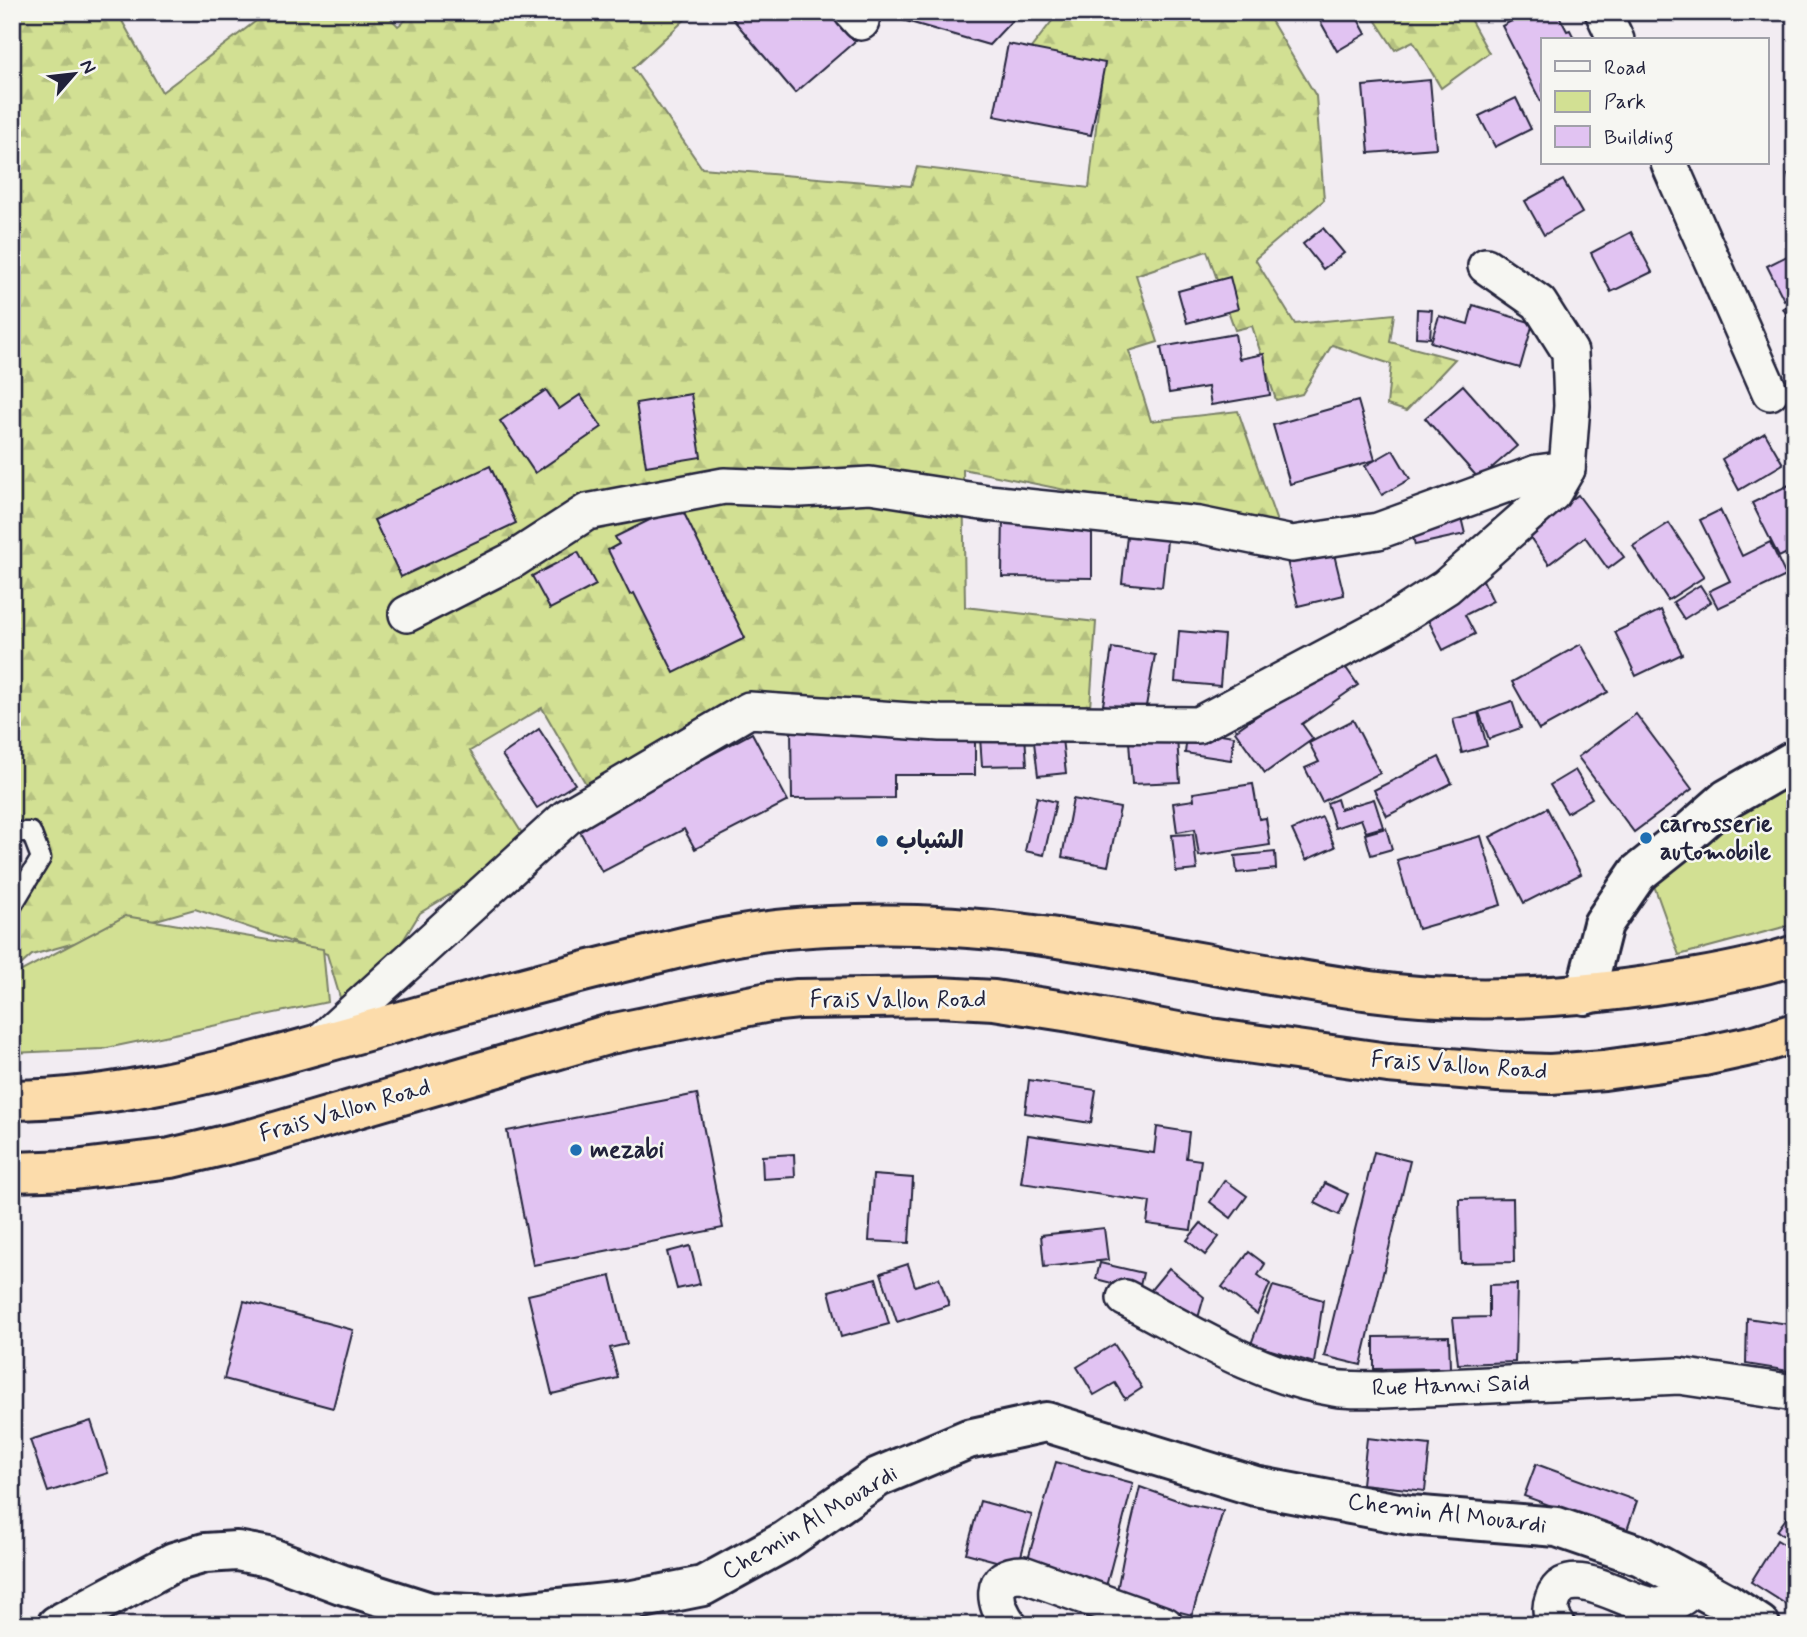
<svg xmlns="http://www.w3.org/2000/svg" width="1807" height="1637" font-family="Mynerve,'Playpen Sans Arabic',sans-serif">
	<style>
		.forest { fill: url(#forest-firs); stroke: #7a8167; stroke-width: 2 }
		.park { fill: #d2e093; stroke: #7a8167; stroke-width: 2 }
		.building { fill: #e1c3f2; stroke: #22223b; stroke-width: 2 }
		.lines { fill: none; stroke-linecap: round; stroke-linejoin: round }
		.lane-casing { stroke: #22223b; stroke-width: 23 }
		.street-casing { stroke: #22223b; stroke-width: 40 }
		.secondary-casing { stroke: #22223b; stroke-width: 44 }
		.highway-casing { stroke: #22223b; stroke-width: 44 }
		.lane { stroke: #f6f6f2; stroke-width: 18 }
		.street { stroke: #f6f6f2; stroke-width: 35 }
		.secondary { stroke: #f6f6f2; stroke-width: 38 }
		.highway { stroke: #fcdcab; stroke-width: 38 }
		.poi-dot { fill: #1f6fb2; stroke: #f6f6f2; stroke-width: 2.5 }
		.labels { text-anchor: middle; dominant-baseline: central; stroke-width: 5; stroke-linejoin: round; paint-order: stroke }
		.poi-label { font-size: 24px; font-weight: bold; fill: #22223b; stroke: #f6f6f2; text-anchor: start }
		.street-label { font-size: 24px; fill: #22223b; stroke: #f6f6f2 }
	</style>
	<defs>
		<pattern id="forest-firs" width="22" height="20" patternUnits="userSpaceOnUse" patternTransform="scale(1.75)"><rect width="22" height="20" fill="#d2e093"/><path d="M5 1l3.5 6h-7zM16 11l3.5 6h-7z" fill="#b4c080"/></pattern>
	</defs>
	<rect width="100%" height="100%" fill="#f2ecf2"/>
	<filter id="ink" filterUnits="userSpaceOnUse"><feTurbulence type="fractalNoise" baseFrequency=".0143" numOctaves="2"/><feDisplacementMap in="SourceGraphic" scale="14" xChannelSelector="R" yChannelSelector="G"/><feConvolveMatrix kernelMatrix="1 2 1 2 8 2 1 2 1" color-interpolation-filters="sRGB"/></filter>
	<g filter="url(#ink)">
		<g class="forest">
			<path d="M12 12H117L162 92 268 12H385L398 26 416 12H693L633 68 702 168 911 186 917 167 1089 188 1102 76 1021 61 1059 12H1266L1316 96 1324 200 1255 259 1295 324 1394 314 1390 342 1455 359 1406 411 1387 405 1391 364 1332 345 1302 394 1276 400 1252 326 1235 330 1207 251 1136 275 1158 342 1129 351 1151 421 1238 411 1277 522 1192 516 963 469 965 607 1096 622 1090 708 729 724 590 791 542 708 470 751 530 846 420 913 372 991 342 1004 327 954 195 909 32 955 12 973V910L41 838 12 836Z"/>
			<path d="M1370 12H1466L1489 53 1441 88 1413 41 1395 50Z"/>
		</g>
		<g class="park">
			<path d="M1795 778V924L1679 955 1652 880 1726 814Z"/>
			<path d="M125 916 323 949 328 1002 102 1049 12 1053V976Z"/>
		</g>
		<g class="building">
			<path d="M727 12H839L860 37 795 93Z"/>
			<path d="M883 12H1020L989 45 882 14Z"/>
			<path d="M1315 12H1354L1366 34 1337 51Z"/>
			<path d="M1528 12H1557L1567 31 1570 30 1575 40H1543V106L1502 26Z"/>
			<path d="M1008 44 1105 63 1091 135 994 116Z"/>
			<path d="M1430 80 1436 148 1369 153 1363 86Z"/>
			<path d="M1516 98 1531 129 1495 147 1479 116Z"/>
			<path d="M1795 172V200L1788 174Z"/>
			<path d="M1563 180 1582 213 1544 235 1525 201Z"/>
			<path d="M1323 228 1344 253 1323 269 1303 244Z"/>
			<path d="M1631 232 1652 272 1611 292 1591 253Z"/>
			<path d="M1795 252V294L1784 300 1767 266Z"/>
			<path d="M1230 277 1238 309 1187 323 1178 291Z"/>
			<path d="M1795 303V331L1783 308Z"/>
			<path d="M1473 305 1533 323 1520 368 1431 342 1439 316 1468 324Z"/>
			<path d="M1417 309 1432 310 1430 338 1416 337Z"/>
			<path d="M1235 334 1239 359 1264 354 1270 395 1211 405 1208 387 1169 393 1161 347Z"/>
			<path d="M1463 385 1517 446 1479 479 1425 418Z"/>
			<path d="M546 390 559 409 580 395 602 427 535 473 500 421Z"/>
			<path d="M691 394 701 457 646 466 636 403Z"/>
			<path d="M1358 401 1375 460 1290 484 1273 425Z"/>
			<path d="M1765 433 1783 464 1739 490 1722 459Z"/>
			<path d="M1393 450 1410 479 1382 495 1365 466Z"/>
			<path d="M490 466 516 523 401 577 374 520Z"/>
			<path d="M1795 482V552L1793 550 1779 557 1752 503Z"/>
			<path d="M1578 495 1624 557 1608 569 1585 537 1549 564 1527 533Z"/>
			<path d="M680 505 745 638 674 673 634 593 630 595 608 550 619 544 615 537Z"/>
			<path d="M1458 505 1465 534 1415 545 1408 516Z"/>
			<path d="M1720 510 1742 556 1770 542 1786 576 1718 608 1709 591 1730 581 1700 520Z"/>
			<path d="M1003 514 1092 516V578L1002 577Z"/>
			<path d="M1129 517 1169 522 1162 587 1122 583Z"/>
			<path d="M1669 523 1704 577 1668 600 1633 546Z"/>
			<path d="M1331 542 1344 595 1298 606 1285 552Z"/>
			<path d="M578 552 596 585 550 609 532 576Z"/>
			<path d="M1481 576 1493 601 1465 615 1475 634 1443 650 1421 606Z"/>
			<path d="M1700 585 1711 602 1684 619 1673 602Z"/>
			<path d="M1661 610 1682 654 1636 676 1615 632Z"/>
			<path d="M1179 631 1224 635 1220 686 1175 682Z"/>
			<path d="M1581 644 1608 692 1539 730 1512 682Z"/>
			<path d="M1112 648 1155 655 1145 712 1103 705Z"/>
			<path d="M1339 658 1358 685 1302 724 1313 739 1265 773 1235 731Z"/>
			<path d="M1512 701 1521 728 1489 739 1479 712Z"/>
			<path d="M1478 713 1487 746 1462 753 1453 719Z"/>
			<path d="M1636 714 1692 789 1634 832 1578 757Z"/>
			<path d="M1353 720 1380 773 1322 802 1305 768 1319 762 1309 743Z"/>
			<path d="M539 729 575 784 537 808 502 755Z"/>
			<path d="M791 729 975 736V775H894V798L792 799Z"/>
			<path d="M1188 729 1234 736 1231 760 1185 753Z"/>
			<path d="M752 733 788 801 695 849 684 829 602 872 577 826Z"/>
			<path d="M1025 735 1027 765 982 766 980 737Z"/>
			<path d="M1177 738 1180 782 1132 784 1129 741Z"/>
			<path d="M1062 739 1066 773 1038 776 1034 742Z"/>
			<path d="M1439 757 1452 783 1387 816 1374 790Z"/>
			<path d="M1575 770 1592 798 1567 813 1550 785Z"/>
			<path d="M1253 784 1259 819 1266 818 1270 845 1199 856 1195 829 1177 832 1173 803 1194 800 1193 793Z"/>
			<path d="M1037 797 1056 802 1044 855 1025 851Z"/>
			<path d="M1073 799 1120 808 1108 866 1062 857Z"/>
			<path d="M1337 799 1340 809 1374 799 1383 827 1366 832 1361 819 1335 828 1327 803Z"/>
			<path d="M1547 808 1581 874 1524 903 1490 837Z"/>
			<path d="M1322 817 1335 847 1306 860 1292 830Z"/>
			<path d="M1386 828 1392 849 1371 855 1365 834Z"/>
			<path d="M1193 834 1197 870 1176 872 1172 835Z"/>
			<path d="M1481 836 1501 905 1418 929 1397 860Z"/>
			<path d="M1275 852 1276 869 1237 873 1235 856Z"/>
			<path d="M1029 1080 1096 1090 1091 1123 1025 1113Z"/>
			<path d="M697 1094 723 1228 533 1265 507 1131Z"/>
			<path d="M1157 1127 1189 1132 1186 1158 1201 1160 1191 1230 1147 1224 1150 1202 1021 1183 1028 1135 1154 1153Z"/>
			<path d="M1374 1152 1410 1161 1361 1365 1324 1356Z"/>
			<path d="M794 1154 795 1177 763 1179 762 1156Z"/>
			<path d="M873 1175 913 1178 909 1243 869 1241Z"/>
			<path d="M1225 1180 1247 1196 1231 1218 1210 1202Z"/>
			<path d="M1325 1183 1348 1194 1339 1215 1315 1203Z"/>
			<path d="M1513 1198 1514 1262 1461 1263 1459 1199Z"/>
			<path d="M1201 1223 1219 1237 1205 1255 1187 1240Z"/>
			<path d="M1104 1228 1108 1260 1044 1267 1041 1235Z"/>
			<path d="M690 1246 700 1284 677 1289 667 1252Z"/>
			<path d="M1249 1252 1265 1264 1258 1275 1270 1284 1257 1314 1222 1287Z"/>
			<path d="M1100 1263 1143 1273 1139 1290 1096 1279Z"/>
			<path d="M908 1264 915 1286 939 1278 949 1305 897 1322 881 1273Z"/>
			<path d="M1169 1268 1204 1297 1198 1318 1150 1291Z"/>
			<path d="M611 1276 627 1344 610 1348 618 1378 552 1394 528 1295Z"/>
			<path d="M876 1278 889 1324 841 1337 829 1291Z"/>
			<path d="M1517 1284 1515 1362 1458 1364 1453 1318 1489 1317V1285Z"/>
			<path d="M1273 1286 1323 1300 1314 1363 1251 1344Z"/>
			<path d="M244 1301 353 1330 333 1408 224 1379Z"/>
			<path d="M1747 1318 1795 1325V1372L1746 1364Z"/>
			<path d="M1449 1336 1450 1368 1374 1369V1337Z"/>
			<path d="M1114 1344 1142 1388 1125 1399 1115 1383 1094 1395 1077 1367Z"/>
			<path d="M91 1421 108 1473 48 1492 30 1440Z"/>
			<path d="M1367 1438 1430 1445 1425 1491 1362 1484Z"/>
			<path d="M1056 1462 1133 1483 1103 1598 1025 1569Z"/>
			<path d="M1536 1464 1637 1501 1626 1533 1524 1496Z"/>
			<path d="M1140 1487 1188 1504 1223 1511 1192 1615 1116 1596 1124 1554Z"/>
			<path d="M980 1501 1032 1515 1018 1567 966 1553Z"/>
			<path d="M1795 1506V1543L1777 1531Z"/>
			<path d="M1777 1540 1795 1551V1610L1751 1582Z"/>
		</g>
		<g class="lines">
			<defs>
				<path id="lane" d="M12 832H31L41 858 12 906"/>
				<g id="street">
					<path d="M852 12 861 22"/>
					<path d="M1603 12 1616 40"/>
					<path d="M1669 163 1770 392"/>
					<path d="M1486 266 1539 303 1570 352 1572 406 1567 469"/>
					<path d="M316 1046 567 817 749 710 940 723 1198 725 1385 626 1446 587 1553 493 1567 469 1537 473 1378 531 1292 544 1199 525 988 503 870 485 801 489 724 486 587 512 513 560 407 614"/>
					<path d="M1125 1298C1192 1333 1258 1376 1334 1388 1350 1391 1367 1389 1383 1390L1679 1376 1795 1393"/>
					<path d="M1009 1625C994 1604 987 1574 1023 1574L1165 1625"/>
					<path d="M1557 1625C1551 1617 1549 1609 1553 1599 1567 1557 1631 1607 1657 1606 1673 1605 1684 1598 1694 1586"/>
				</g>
				<g id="secondary">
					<path d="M1585 995 1603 924 1638 873 1686 835 1727 799 1795 760"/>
					<path d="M57 1625 174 1562 205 1553 237 1551 269 1557 341 1584 430 1612 493 1615 633 1600 703 1586 785 1541 878 1477 968 1439 1046 1422 1255 1486 1409 1515 1557 1527 1641 1556 1727 1603 1760 1625"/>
				</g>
				<g id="highway">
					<path d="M12 1100C116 1099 217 1073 316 1045 415 1018 515 988 615 964 653 955 691 944 730 937 771 929 815 926 857 925 1031 919 1200 968 1371 991 1479 1006 1590 997 1697 978 1731 972 1763 966 1795 955"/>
					<path d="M12 1172 74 1170 171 1158 255 1138 610 1034 769 1002 798 999 939 997 994 1000 1071 1012 1210 1038 1388 1063 1498 1072 1550 1074 1604 1070 1704 1056 1755 1045 1795 1033"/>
				</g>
			</defs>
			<use href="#lane" class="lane-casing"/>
			<use href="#street" class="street-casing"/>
			<use href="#secondary" class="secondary-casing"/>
			<use href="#highway" class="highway-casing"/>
			<use href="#lane" class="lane"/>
			<use href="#street" class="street"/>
			<use href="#secondary" class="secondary"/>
			<use href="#highway" class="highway"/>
		</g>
	</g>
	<g class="poi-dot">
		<circle cx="1646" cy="838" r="7"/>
		<circle cx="882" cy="841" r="7"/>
		<circle cx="576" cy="1150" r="7"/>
	</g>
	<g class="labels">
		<g class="poi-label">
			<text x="1660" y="824">carrosserie<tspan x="1660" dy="28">automobile</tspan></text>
			<text x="896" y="841">الشباب</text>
			<text x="590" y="1150">mezabi</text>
		</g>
		<g class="street-label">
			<text x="898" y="1000">Frais Vallon Road</text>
			<text transform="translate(1459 1066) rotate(4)">Frais Vallon Road</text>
			<text transform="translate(345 1111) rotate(-16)">Frais Vallon Road</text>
			<text transform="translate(1451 1386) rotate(-2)">Rue Hanni Said</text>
			<text transform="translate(1447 1514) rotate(7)">Chemin Al Mouardi</text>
			<text transform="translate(810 1523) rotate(-31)">Chemin Al Mouardi</text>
		</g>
	</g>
	<rect width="1807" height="1637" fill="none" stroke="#f6f6f2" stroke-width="42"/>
	<rect x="21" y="21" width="1765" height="1595" fill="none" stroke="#22223b" stroke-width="2.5" filter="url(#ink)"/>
	<rect x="1541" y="38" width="228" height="126" fill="#f6f6f2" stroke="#a1a1a9" stroke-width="2"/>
	<rect x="1555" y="61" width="35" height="10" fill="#f6f6f2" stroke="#a1a1a9" stroke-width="2"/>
	<text x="1604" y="74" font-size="21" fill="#22223b">Road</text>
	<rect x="1555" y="91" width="35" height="21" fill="#d2e093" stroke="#a1a1a9" stroke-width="2"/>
	<text x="1604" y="108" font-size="21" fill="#22223b">Park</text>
	<rect x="1555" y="126" width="35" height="21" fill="#e1c3f2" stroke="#a1a1a9" stroke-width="2"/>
	<text x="1604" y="144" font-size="21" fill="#22223b">Building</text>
	<g transform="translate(74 74) rotate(62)" stroke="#f6f6f2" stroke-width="5" paint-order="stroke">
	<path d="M0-5L12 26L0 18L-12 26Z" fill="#22223b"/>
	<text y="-10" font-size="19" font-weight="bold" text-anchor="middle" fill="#22223b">N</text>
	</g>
</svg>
